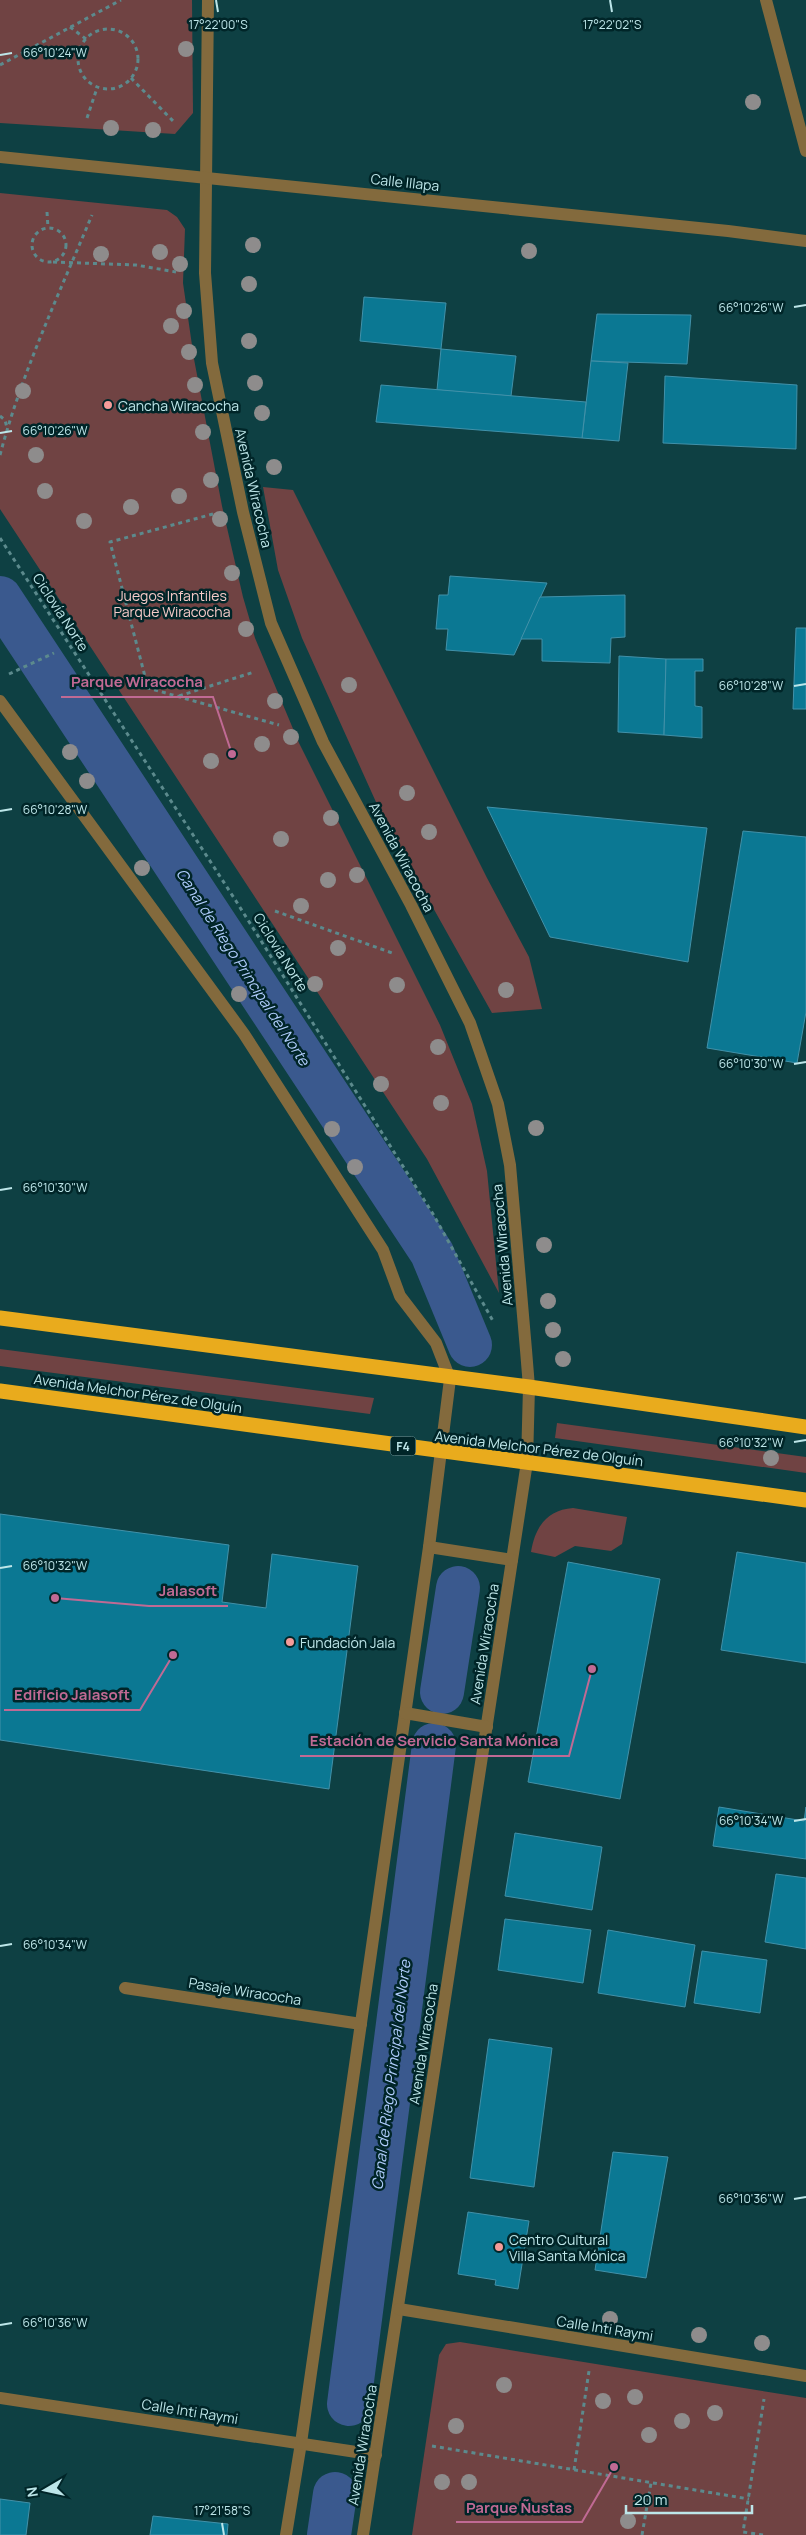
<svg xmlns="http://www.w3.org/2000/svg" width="806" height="2535" font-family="Manrope,sans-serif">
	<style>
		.green { fill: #704343 }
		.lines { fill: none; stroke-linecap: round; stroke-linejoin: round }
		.canal { stroke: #3a598e; stroke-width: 44 }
		.building { fill: #0b7893; stroke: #4291a9 }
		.path { stroke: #5c8a8d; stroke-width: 3; stroke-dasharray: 4 4; stroke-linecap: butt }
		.minor { stroke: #836a3d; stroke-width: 12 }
		.highway { stroke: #e9ab1d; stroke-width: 15 }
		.tree { fill: #8e8c8c }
		.ticks { fill: none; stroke: #bde6e9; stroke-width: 2 }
		.poi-dot { fill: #f59b99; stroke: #002528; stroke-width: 2 }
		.labels { text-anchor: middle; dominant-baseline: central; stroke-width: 5; stroke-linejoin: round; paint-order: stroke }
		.shield { fill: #002528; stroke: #84acaf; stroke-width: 1 }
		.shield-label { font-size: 12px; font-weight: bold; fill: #bde6e9 }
		.street-label { font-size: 14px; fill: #bde6e9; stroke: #002528 }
		.poi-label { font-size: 14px; fill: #bde6e9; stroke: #002528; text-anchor: start }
		.park-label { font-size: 14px; fill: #f6cac8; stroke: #002528 }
		.water-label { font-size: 15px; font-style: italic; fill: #b1cefe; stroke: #002528 }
		.ticks-label { font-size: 12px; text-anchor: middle; fill: #bde6e9; stroke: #002528; stroke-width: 5; stroke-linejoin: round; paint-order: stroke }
		.leader { fill: none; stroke: #c06a94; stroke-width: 2 }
		.callout-dot { fill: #c06a94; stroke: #002528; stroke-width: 2 }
		.callout-label { font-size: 15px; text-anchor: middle; font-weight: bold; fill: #c06a94; stroke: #002528; stroke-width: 5; stroke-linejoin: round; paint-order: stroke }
	</style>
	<rect width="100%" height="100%" fill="#0e4043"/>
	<g class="green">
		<path d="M0 0H192L193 113 175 134 0 123Z"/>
		<path d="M0 193 167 210 177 217 185 229 183 283 194 359 222 506 243 597 255 638 299 743 440 1025 472 1104 487 1171 499 1293 427 1159 0 509Z"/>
		<path d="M263 487 293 490 487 878 529 957 542 1009 492 1013 385 822 302 638 278 570Z"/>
		<path d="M0 1349 374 1398 370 1414 0 1366Z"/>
		<path d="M557 1423 806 1457V1473L555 1438Z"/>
		<path d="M573 1508 627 1517 622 1544 611 1551 575 1546 555 1557 531 1552C535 1527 547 1510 573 1508Z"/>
		<path d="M460 2342 806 2398V2535H412L439 2355 446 2344Z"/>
	</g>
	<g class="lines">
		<g class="canal">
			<path d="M0 598 432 1253 470 1345"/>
			<path d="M442 1692 458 1588"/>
			<path d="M349 2404 434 1745"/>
			<path d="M329 2535 335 2494"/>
		</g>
	</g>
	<g class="building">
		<path d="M364 297 446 303 441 349 360 341Z"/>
		<path d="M597 314 691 315 687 364 591 361Z"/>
		<path d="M441 349 516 356 511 396 437 390Z"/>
		<path d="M591 361 628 363 619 441 582 438Z"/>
		<path d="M665 376 797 385 796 449 663 443Z"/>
		<path d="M381 385 586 402 582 438 376 422Z"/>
		<path d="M450 576 547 583 514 655 446 650 448 629H436L439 595H448Z"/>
		<path d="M625 595V637L611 638 610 663 542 661V639H521L540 597Z"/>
		<path d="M796 628H806V709H793Z"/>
		<path d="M619 656 666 659 664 735 618 732Z"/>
		<path d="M666 659H703V671H695V706L702 707V738L664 735Z"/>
		<path d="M487 807 707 828 688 962 550 937Z"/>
		<path d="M743 831 806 837V1012L797 1063 707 1048Z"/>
		<path d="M0 1514 229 1545 222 1602 266 1608 272 1554 358 1566 329 1789 0 1740Z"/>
		<path d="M737 1552 806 1563V1663L721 1650Z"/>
		<path d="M568 1562 660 1579 620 1799 528 1782Z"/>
		<path d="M719 1807 804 1821 806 1807V1859L713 1846Z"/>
		<path d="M515 1833 602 1847 592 1910 505 1896Z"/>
		<path d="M776 1874 806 1878V1949L765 1942Z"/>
		<path d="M505 1919 591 1930 583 1983 498 1970Z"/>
		<path d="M608 1930 695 1945 685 2007 598 1993Z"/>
		<path d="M702 1951 767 1960 760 2013 694 2003Z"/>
		<path d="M489 2039 552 2048 534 2187 470 2178Z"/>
		<path d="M613 2152 668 2157 646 2278 595 2270Z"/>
		<path d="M468 2212 529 2221 518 2289 495 2285 496 2280 458 2274Z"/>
		<path d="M0 2499 30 2503 26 2535H0Z"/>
		<path d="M153 2516 228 2524 227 2535H150Z"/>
	</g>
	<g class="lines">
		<g class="path">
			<path d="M70 27 86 39"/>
			<circle cx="108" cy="59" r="30"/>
			<path d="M0 65 121 0"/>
			<path d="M131 78 174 122"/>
			<path d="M87 118 97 88"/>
			<path d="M47 212 48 228"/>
			<circle cx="49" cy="245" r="17"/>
			<path d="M53 262 136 265 176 272"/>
			<path d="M0 416 5 420 7 428"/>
			<path d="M0 455C22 372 59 294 92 215"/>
			<path d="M213 514 110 542 148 688 279 725"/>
			<path d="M0 538 236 901 433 1214 493 1321"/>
			<path d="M9 674 54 653"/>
			<path d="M179 696 254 672"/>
			<path d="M275 911 395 954"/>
			<path d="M432 2446 749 2499"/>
			<path d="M574 2470 589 2371"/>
			<path d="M642 2535 651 2483"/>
			<path d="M763 2535 743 2532 764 2399"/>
		</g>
		<g class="minor">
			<path d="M208 0 205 273 212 363 243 512 271 623 323 742 411 905 470 1023 498 1104 510 1165 526 1350 529 1387 527 1462 363 2535"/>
			<path d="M766 0 806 151"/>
			<path d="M0 157 728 231 806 241"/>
			<path d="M0 701 244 1034 383 1250 400 1296 436 1343 450 1379 429 1547 301 2443 286 2535"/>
			<path d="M429 1547 512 1560"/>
			<path d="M405 1713 487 1727"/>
			<path d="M125 1988 361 2024"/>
			<path d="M399 2309 806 2376"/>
			<path d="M0 2398 376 2455"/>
		</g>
		<g class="highway">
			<path d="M0 1318 529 1387 806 1427"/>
			<path d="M0 1391 806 1500"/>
		</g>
	</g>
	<g class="tree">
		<circle cx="186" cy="49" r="8"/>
		<circle cx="753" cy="102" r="8"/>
		<circle cx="111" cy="128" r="8"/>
		<circle cx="153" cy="130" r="8"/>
		<circle cx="253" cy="245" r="8"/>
		<circle cx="529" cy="251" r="8"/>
		<circle cx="160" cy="252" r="8"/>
		<circle cx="101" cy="254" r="8"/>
		<circle cx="180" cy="264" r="8"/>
		<circle cx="249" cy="284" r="8"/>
		<circle cx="184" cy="311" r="8"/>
		<circle cx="171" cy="326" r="8"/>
		<circle cx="249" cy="341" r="8"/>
		<circle cx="189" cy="352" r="8"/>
		<circle cx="255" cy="383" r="8"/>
		<circle cx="195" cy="385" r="8"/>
		<circle cx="23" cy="391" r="8"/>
		<circle cx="262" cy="413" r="8"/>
		<circle cx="203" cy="432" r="8"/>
		<circle cx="36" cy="455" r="8"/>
		<circle cx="274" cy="467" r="8"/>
		<circle cx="211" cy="480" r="8"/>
		<circle cx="45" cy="491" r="8"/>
		<circle cx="179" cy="496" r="8"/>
		<circle cx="131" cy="507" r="8"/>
		<circle cx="220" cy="519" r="8"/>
		<circle cx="84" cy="521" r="8"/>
		<circle cx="232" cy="573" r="8"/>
		<circle cx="246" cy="629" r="8"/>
		<circle cx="349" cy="685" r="8"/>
		<circle cx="275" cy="701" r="8"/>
		<circle cx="291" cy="737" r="8"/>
		<circle cx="262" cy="744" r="8"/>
		<circle cx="70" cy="752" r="8"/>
		<circle cx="211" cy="761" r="8"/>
		<circle cx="87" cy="781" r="8"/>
		<circle cx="407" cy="793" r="8"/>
		<circle cx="331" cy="818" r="8"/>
		<circle cx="429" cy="832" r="8"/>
		<circle cx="281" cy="839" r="8"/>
		<circle cx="142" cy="868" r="8"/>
		<circle cx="357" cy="875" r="8"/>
		<circle cx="328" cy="880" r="8"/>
		<circle cx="301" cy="906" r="8"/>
		<circle cx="338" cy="948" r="8"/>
		<circle cx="315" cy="984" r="8"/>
		<circle cx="397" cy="985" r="8"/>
		<circle cx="506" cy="990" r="8"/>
		<circle cx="239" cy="994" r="8"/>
		<circle cx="438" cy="1047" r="8"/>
		<circle cx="381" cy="1084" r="8"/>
		<circle cx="441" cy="1103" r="8"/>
		<circle cx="536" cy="1128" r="8"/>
		<circle cx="332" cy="1129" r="8"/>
		<circle cx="355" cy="1167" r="8"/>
		<circle cx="544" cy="1245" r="8"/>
		<circle cx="548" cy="1301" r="8"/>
		<circle cx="553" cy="1330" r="8"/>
		<circle cx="563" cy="1359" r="8"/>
		<circle cx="771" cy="1458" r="8"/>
		<circle cx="610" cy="2319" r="8"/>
		<circle cx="699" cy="2335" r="8"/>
		<circle cx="762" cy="2343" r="8"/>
		<circle cx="504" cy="2385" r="8"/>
		<circle cx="635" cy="2397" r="8"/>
		<circle cx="603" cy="2401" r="8"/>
		<circle cx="715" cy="2413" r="8"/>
		<circle cx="682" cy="2421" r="8"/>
		<circle cx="456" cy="2426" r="8"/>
		<circle cx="649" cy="2435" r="8"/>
		<circle cx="442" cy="2482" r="8"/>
		<circle cx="469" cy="2482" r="8"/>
		<circle cx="628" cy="2521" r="8"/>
	</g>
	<path class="ticks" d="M216 0 218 12M610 0 612 12M0 55 12 53M794 307 806 305M0 433 12 431M794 686 806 684M0 811 12 809M794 1064 806 1062M0 1190 12 1188M794 1442 806 1440M0 1568 12 1566M794 1821 806 1819M0 1946 12 1944M794 2199 806 2197M0 2325 12 2323M222 2523 224 2535"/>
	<g class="poi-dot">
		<circle cx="108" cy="405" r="5"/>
		<circle cx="290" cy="1642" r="5"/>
		<circle cx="499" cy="2247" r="5"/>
	</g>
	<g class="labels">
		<rect class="shield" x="390.5" y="1436.5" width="25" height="19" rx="4"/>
		<g class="shield-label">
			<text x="403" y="1446">F4</text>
		</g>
		<g class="street-label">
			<text transform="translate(405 182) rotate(6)">Calle Illapa</text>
			<text transform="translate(254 488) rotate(77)">Avenida Wiracocha</text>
			<text transform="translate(61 612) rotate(57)">Ciclovía Norte</text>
			<text transform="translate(402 857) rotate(62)">Avenida Wiracocha</text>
			<text transform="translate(281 952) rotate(58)">Ciclovía Norte</text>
			<text transform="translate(502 1245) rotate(-95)">Avenida Wiracocha</text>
			<text transform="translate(138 1393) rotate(8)">Avenida Melchor Pérez de Olguín</text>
			<text transform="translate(539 1448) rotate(7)">Avenida Melchor Pérez de Olguín</text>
			<text transform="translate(484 1644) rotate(-81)">Avenida Wiracocha</text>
			<text transform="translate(245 1991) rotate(9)">Pasaje Wiracocha</text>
			<text transform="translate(423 2044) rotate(-81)">Avenida Wiracocha</text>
			<text transform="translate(605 2328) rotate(9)">Calle Inti Raymi</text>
			<text transform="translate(190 2411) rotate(9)">Calle Inti Raymi</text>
			<text transform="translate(362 2445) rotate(-81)">Avenida Wiracocha</text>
		</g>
		<g class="poi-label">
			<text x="118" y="405">Cancha Wiracocha</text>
			<text x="300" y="1642">Fundación Jala</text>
			<text x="509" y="2239">Centro Cultural<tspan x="509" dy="16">Villa Santa Mónica</tspan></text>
		</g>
		<g class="park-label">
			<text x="172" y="595">Juegos Infantiles<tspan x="172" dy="16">Parque Wiracocha</tspan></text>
		</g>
		<g class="water-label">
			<text transform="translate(243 967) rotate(57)">Canal de Riego Principal del Norte</text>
			<text transform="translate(391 2075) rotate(-83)">Canal de Riego Principal del Norte</text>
		</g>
	</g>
	<g class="ticks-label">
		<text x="612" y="29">17°22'02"S</text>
		<text x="218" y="29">17°22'00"S</text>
		<text x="55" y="57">66°10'24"W</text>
		<text x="751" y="312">66°10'26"W</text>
		<text x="55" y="435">66°10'26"W</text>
		<text x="751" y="690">66°10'28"W</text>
		<text x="55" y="814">66°10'28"W</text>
		<text x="751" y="1068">66°10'30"W</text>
		<text x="55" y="1192">66°10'30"W</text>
		<text x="751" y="1447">66°10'32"W</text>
		<text x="55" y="1570">66°10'32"W</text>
		<text x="751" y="1825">66°10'34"W</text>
		<text x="55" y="1949">66°10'34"W</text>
		<text x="751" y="2203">66°10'36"W</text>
		<text x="55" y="2327">66°10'36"W</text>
		<text x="222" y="2515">17°21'58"S</text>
	</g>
	<path class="leader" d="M232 754L213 697H61M55 1598L149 1606H228M173 1655L140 1710H4M592 1669L569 1756H300M614 2467L582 2522H456"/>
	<g class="callout-dot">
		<circle cx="232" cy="754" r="5"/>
		<circle cx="55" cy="1598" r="5"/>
		<circle cx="173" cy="1655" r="5"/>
		<circle cx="592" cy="1669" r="5"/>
		<circle cx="614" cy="2467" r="5"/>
	</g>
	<g class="callout-label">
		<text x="137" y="687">Parque Wiracocha</text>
		<text x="188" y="1596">Jalasoft</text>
		<text x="72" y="1700">Edificio Jalasoft</text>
		<text x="434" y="1746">Estación de Servicio Santa Mónica</text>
		<text x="519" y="2513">Parque Ñustas</text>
	</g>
	<g transform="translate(45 2490) rotate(261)" stroke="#002528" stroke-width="4" paint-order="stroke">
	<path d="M0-4L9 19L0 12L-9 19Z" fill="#bde6e9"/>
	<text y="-8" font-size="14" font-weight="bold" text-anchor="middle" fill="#bde6e9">N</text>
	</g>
	<path d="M626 2505v8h126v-8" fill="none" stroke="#bde6e9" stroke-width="2.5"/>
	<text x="634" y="2505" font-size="15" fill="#bde6e9" stroke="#002528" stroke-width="4" paint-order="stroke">20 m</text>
</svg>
